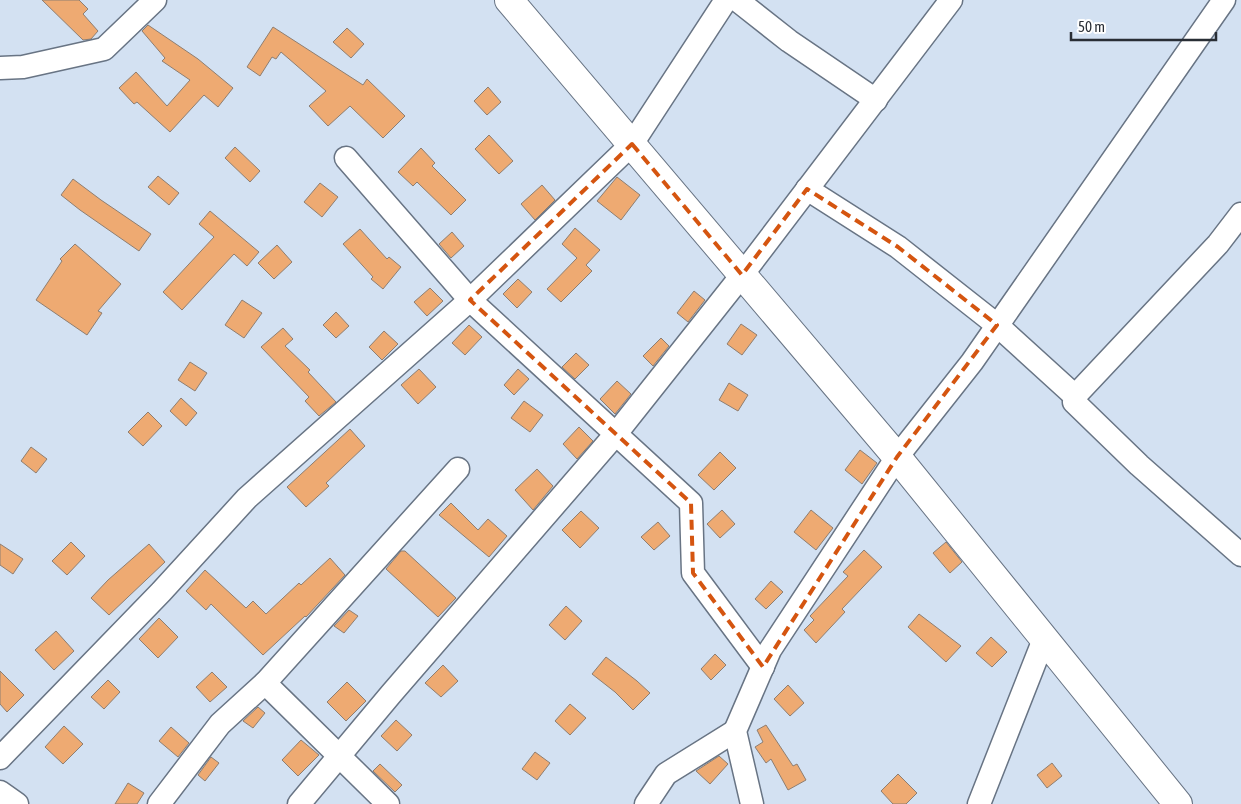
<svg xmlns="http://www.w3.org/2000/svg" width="1241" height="804" font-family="'Asap Condensed',sans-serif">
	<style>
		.building { fill: #eeaa72; stroke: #8e7e71 }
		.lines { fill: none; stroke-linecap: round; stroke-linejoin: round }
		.street-casing { stroke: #687484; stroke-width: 25 }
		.secondary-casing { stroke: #687484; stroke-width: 30 }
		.street { stroke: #fff; stroke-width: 22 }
		.secondary { stroke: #fff; stroke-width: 28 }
		.marked { fill: none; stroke: #d55510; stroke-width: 4; stroke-dasharray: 10 6; stroke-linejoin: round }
	</style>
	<rect width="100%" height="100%" fill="#d3e1f2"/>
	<g class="building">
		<path d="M42 0H79L88 9 83 14 98 31 91 39 83 40Z"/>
		<path d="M148 25 198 59 233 88 218 107 204 95 170 132 137 102 134 104 119 88 136 72 167 106 190 80 162 61 165 58 142 31Z"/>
		<path d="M273 27 363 85 367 79 405 116 383 138 350 106 328 126 309 106 326 91 281 52 276 59 272 57 260 76 247 67Z"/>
		<path d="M347 28 364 44 351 58 333 42Z"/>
		<path d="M488 87 501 102 487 115 474 101Z"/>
		<path d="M489 135 513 161 499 174 475 149Z"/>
		<path d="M235 147 260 171 250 182 225 158Z"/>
		<path d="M421 148 435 163 432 166 466 200 451 215 417 182 413 186 398 172Z"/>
		<path d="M158 176 179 193 169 205 148 187Z"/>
		<path d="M617 177 640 195 621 220 597 201Z"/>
		<path d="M73 179 101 200 151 234 139 251 80 210 61 195Z"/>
		<path d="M320 183 338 197 322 217 304 202Z"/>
		<path d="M542 185 555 200 535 220 521 204Z"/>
		<path d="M210 211 259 252 247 266 234 254 182 310 163 292 214 237 199 224Z"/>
		<path d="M575 228 600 250 586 265 592 271 561 302 547 289 577 258 562 244Z"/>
		<path d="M360 229 387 259 389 257 401 267 383 289 371 279 373 277 343 244Z"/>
		<path d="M452 232 464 246 451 258 439 244Z"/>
		<path d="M75 244 121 284 98 311 102 313 87 335 36 300 62 261 60 259Z"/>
		<path d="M277 245 292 262 274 279 258 263Z"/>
		<path d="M518 279 532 292 517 308 503 294Z"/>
		<path d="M430 288 443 301 427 316 414 302Z"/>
		<path d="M694 291 705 300 688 322 677 313Z"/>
		<path d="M242 300 262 313 244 338 225 325Z"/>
		<path d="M336 312 349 326 336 338 323 325Z"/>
		<path d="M741 324 757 335 742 355 727 344Z"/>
		<path d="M469 325 482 337 465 355 452 343Z"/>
		<path d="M283 328 293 339 285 346 310 370 308 372 336 402 319 416 305 401 309 397 261 347Z"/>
		<path d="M384 331 398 344 382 360 369 347Z"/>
		<path d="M661 338 669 346 653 366 643 356Z"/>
		<path d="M576 353 589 365 575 379 562 367Z"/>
		<path d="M190 362 207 373 195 391 178 380Z"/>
		<path d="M419 369 436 387 418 404 401 385Z"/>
		<path d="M518 369 529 379 514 395 504 385Z"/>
		<path d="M617 381 631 394 615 414 600 399Z"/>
		<path d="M729 383 748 395 738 411 719 400Z"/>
		<path d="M181 398 197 413 186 426 170 411Z"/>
		<path d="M524 401 543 415 530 432 511 418Z"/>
		<path d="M148 412 162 426 143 446 128 432Z"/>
		<path d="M579 427 593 441 577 459 563 444Z"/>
		<path d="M350 429 365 446 326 483 329 486 306 507 287 487Z"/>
		<path d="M31 447 47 459 36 473 21 461Z"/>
		<path d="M860 450 877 463 862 484 845 470Z"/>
		<path d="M720 452 736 468 714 490 698 475Z"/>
		<path d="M537 469 553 486 533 510 515 490Z"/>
		<path d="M451 503 478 530 488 519 507 536 489 557 439 515Z"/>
		<path d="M722 510 735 524 720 538 707 524Z"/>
		<path d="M811 510 833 528 816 550 794 532Z"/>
		<path d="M581 511 599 528 580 548 562 530Z"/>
		<path d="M658 522 670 536 654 550 641 537Z"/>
		<path d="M71 542 85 556 67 575 52 561Z"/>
		<path d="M946 542 962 562 950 573 933 553Z"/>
		<path d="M0 544 23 559 13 574 0 565Z"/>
		<path d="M149 544 165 562 109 615 91 598 108 580Z"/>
		<path d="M864 550 882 567 842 609 845 612 816 643 804 630 814 620 810 616 848 576 843 572Z"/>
		<path d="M401 551H405L456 598 438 617 386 569Z"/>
		<path d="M330 558 345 575 306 617 305 616 263 655 211 604 206 610 186 591 205 570 246 608 253 601 266 614 299 583 301 585Z"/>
		<path d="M771 581 783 592 766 609 755 599Z"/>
		<path d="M566 606 582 621 565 640 549 625Z"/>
		<path d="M349 610 358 616 344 633 334 626Z"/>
		<path d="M919 614 961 646 946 662 908 627Z"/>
		<path d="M159 618 178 637 158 658 139 639Z"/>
		<path d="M56 631 74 651 54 670 35 650Z"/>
		<path d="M991 637 1007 652 992 667 976 653Z"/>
		<path d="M715 654 726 665 711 680 701 669Z"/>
		<path d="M606 657 637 681 650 693 633 710 615 692 592 674Z"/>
		<path d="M443 665 458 681 441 697 425 683Z"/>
		<path d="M0 671 24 695 7 712 0 704Z"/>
		<path d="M212 672 227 687 210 702 196 687Z"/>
		<path d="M108 680 120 692 104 709 91 697Z"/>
		<path d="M347 682 366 701 346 721 327 702Z"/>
		<path d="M788 685 804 703 790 716 774 699Z"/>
		<path d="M570 704 586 718 570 735 555 721Z"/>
		<path d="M258 707 265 713 253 728 243 721Z"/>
		<path d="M396 720 412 735 397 751 381 736Z"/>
		<path d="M766 725 793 766 797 764 806 780 788 790 771 759 766 763 755 747 763 742 757 730Z"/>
		<path d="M64 726 83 744 63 764 45 747Z"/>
		<path d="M171 727 189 743 178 757 159 741Z"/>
		<path d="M301 740 319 755 298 776 282 760Z"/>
		<path d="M535 752 550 763 537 780 522 769Z"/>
		<path d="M719 756 728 764 710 784 696 771Z"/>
		<path d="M211 757 219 763 205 781 198 775Z"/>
		<path d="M1052 763 1062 776 1047 788 1037 775Z"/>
		<path d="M380 764 402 785 395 792 373 771Z"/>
		<path d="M898 774 917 793 906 804H893L881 791Z"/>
		<path d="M128 783 144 793 137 804H115Z"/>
	</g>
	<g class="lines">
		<defs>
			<g id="street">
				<path d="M737 0 789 41 876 100"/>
				<path d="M0 68 23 67 104 49 155 0"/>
				<path d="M346 158 470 300 691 503 693 573 763 667"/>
				<path d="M807 189 898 247 997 325 1075 396"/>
				<path d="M1241 214 1218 244 1075 396 1074 402 1139 465 1241 555"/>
				<path d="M265 683 388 804"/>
				<path d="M0 758 161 592 247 498 470 300 632 144 726 0"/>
				<path d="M0 792 17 804"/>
				<path d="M159 804 220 724 265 683 458 469"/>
				<path d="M299 804 391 694 615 435 742 275 951 0"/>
				<path d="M646 804 666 774 735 731"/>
				<path d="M752 804 735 731 770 650 897 457 972 362 1224 0"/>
				<path d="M979 804 1044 639"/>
			</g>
			<path id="secondary" d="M509 0 897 457 1178 804"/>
		</defs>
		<use href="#street" class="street-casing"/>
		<use href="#secondary" class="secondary-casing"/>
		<use href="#street" class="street"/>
		<use href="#secondary" class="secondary"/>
	</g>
	<path class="marked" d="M632 144 742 275 807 189 898 247 997 325 897 457 763 667 693 573 691 503 470 300Z"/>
	<path d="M1071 32v8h145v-8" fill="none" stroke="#292e35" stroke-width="2.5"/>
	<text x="1078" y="32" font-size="15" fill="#292e35" stroke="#ffffff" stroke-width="4" paint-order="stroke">50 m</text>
</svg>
